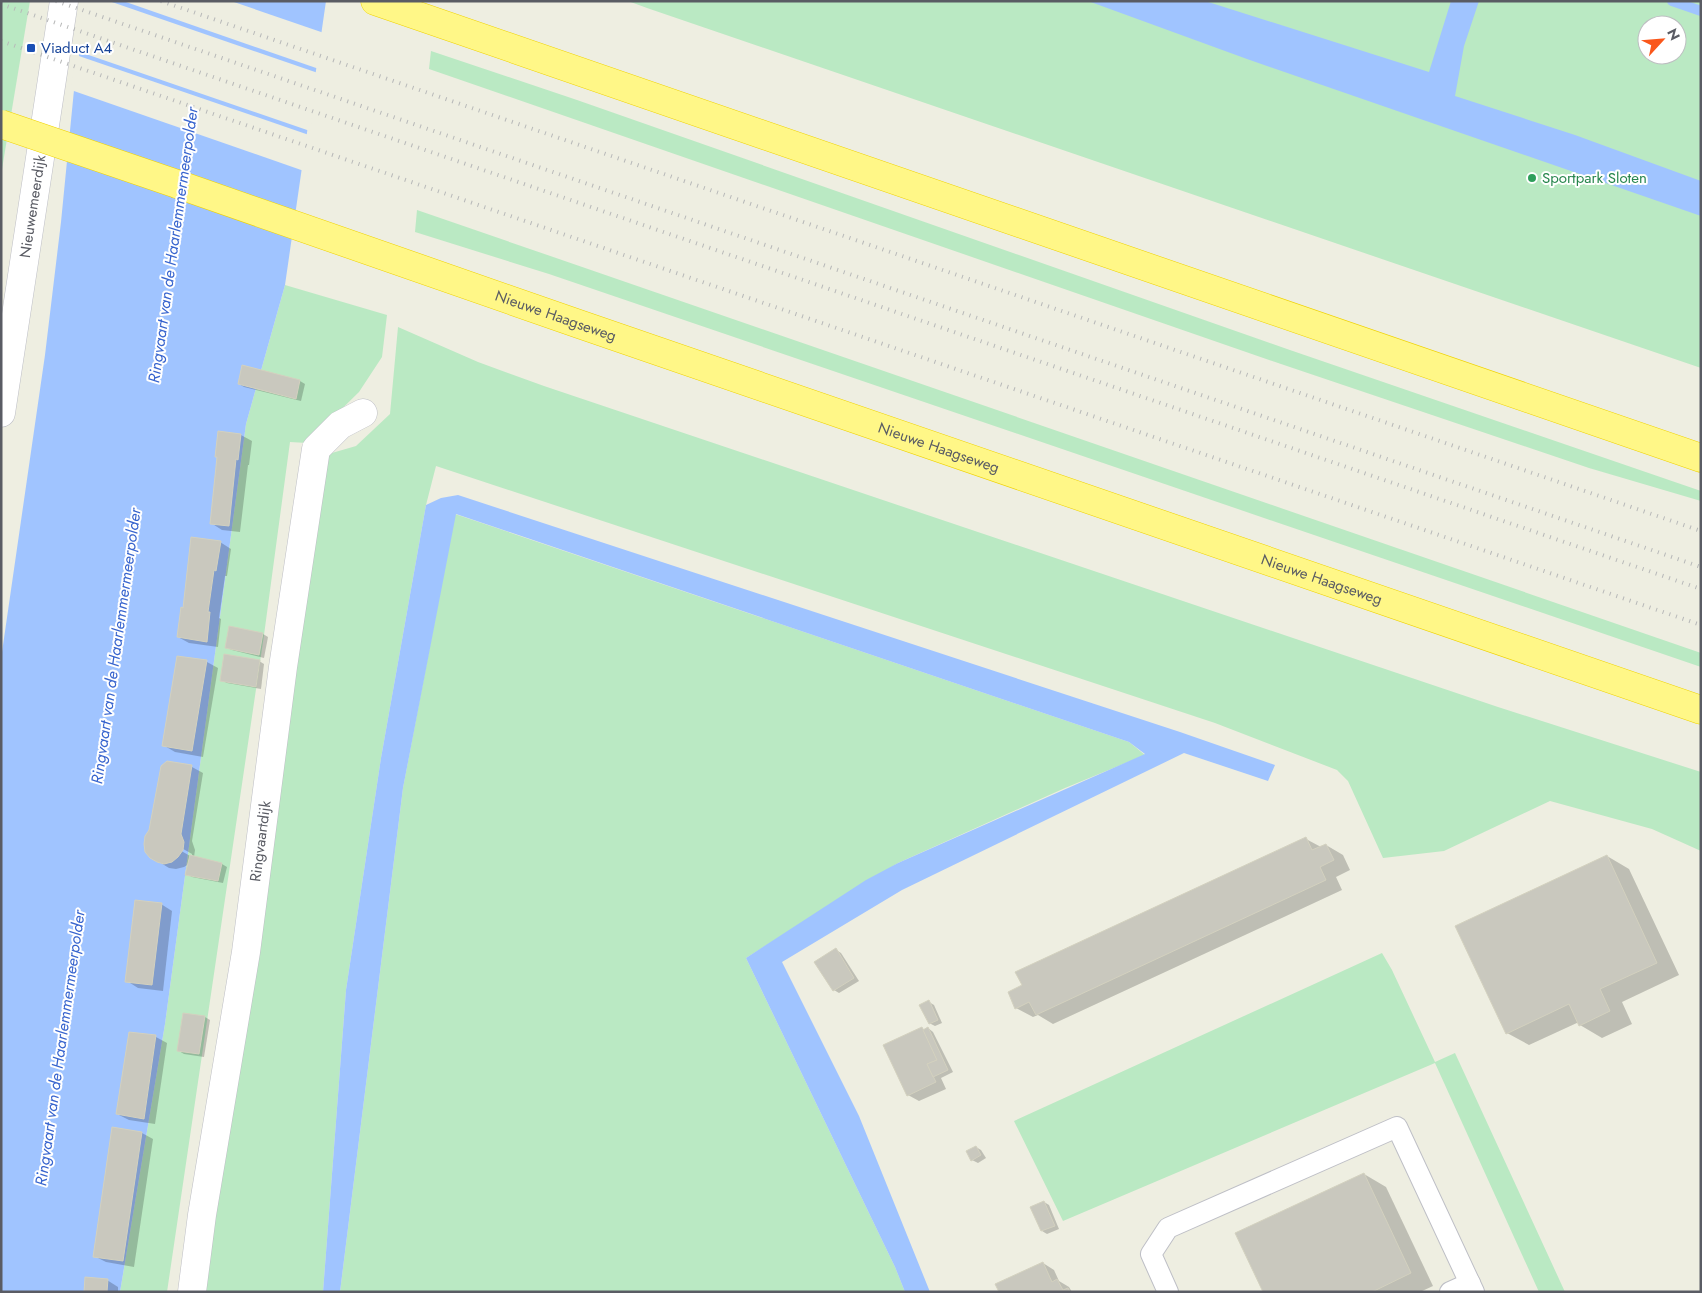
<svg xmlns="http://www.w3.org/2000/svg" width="1702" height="1293" font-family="Jost,sans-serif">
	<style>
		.green { fill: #bae9c3; fill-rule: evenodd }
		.water { fill: #a0c4ff }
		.pier { fill: #eeeee1 }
		.shadow { fill: #0003; fill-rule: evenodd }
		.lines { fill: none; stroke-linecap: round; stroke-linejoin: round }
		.stream { stroke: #a0c4ff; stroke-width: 10 }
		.building { fill: #c9c8be; stroke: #d3d1bf }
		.service-casing { stroke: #bebfc6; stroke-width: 22 }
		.minor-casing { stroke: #bebfc6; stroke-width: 29 }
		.tertiary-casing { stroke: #bebfc6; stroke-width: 29 }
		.motorway-casing { stroke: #efd200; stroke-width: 29 }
		.service { stroke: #fff; stroke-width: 20 }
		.minor { stroke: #fff; stroke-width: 28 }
		.tertiary { stroke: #fff; stroke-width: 28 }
		.motorway { stroke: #fff787; stroke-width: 28 }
		.rail { stroke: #b7b8b8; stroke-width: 4; stroke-dasharray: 1 6; stroke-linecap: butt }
		.motorway-bridge-casing { stroke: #efd200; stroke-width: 29; stroke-linecap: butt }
		.motorway-bridge { stroke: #fff787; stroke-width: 28 }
		.transit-dot { fill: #1a4fb4; stroke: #fff; stroke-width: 2 }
		.leisure-dot { fill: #2e9e5b; stroke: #fff; stroke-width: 2 }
		.labels { text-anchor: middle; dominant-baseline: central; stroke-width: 4; stroke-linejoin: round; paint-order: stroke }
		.transit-label { font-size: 15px; fill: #164399; stroke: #fff; text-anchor: start }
		.leisure-label { font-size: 15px; fill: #27864d; stroke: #fff; text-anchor: start }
		.street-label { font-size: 15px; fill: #5a5c64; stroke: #fff }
		.water-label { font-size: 16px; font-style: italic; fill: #3764ce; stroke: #fff }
	</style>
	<rect width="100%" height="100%" fill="#eeeee1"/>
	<g class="green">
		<path d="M1 1H30L1 175Z"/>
		<path d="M628 1H1701V368L647 8ZM1647 25H1677V55H1647Z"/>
		<path d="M431 51 577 100 1287 349 1701 491V501L1589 468 1281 364 429 69Z"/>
		<path d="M417 210 1701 653V667L549 274 415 232Z"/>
		<path d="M285 285 387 315 382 357 359 392 307 443 290 442 264 635 167 1292H120L165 1024 246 424Z"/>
		<path d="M398 327 478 362 544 386 1498 707 1701 772V851L1652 829 1550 801 1444 851 1383 858 1348 781 1337 770 1215 723 436 466 426 505 381 758 346 990 323 1292H203L325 455 356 446 390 414Z"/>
		<path d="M455 514 1129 742 1145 755 1065 788 898 863 746 958 895 1267 905 1292H340L403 788Z"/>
		<path d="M1382 953 1392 970 1435 1062 1455 1053 1565 1292H1539L1435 1063 1063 1221 1014 1121Z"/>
	</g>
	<g class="water">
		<path d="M87 1H326L285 285 246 424 165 1024 120 1292H1V659L45 355 61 222 74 90Z"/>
		<path d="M1088 1H1205L1429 72 1451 1H1479L1464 46 1455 96 1575 135 1701 181V216L1247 59Z"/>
		<path d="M458 495 1180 732 1275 765 1268 781 1184 753 902 890 782 962 859 1116 930 1292H905L895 1267 746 958 866 880 898 863 1145 754 1129 742 456 514 403 788 340 1292H323L346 990 381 758 426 505 441 498Z"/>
	</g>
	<g class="pier">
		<path d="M85 1H109L318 73 310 131 77 51Z"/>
		<path d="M123 1H231L324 33 319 69Z"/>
		<path d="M76 55 309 135 304 171 71 90Z"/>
	</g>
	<g class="shadow">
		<path d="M243 367 300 381 305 384 301 401 244 387 239 384Z"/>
		<path d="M241 435 252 441 249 465H248L240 532 222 530 211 523Z"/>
		<path d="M220 542 231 549 227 576H225L219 618 221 619 218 647 189 643 178 637 184 609Z"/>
		<path d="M263 634 268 637 264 658 232 650 226 647Z"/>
		<path d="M178 657 207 662 218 668 203 757 175 752 163 745Z"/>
		<path d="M259 661 264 664 261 689 227 683 221 680Z"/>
		<path d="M167 762 192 767 203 773 192 841 195 850 194 857 222 864 227 867 223 883 192 877 187 874 189 864 184 867 176 869 169 868 151 857 150 830ZM178 846 192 854V857L176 848Z"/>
		<path d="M1306 839 1321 847 1326 845 1343 855 1350 870 1336 877 1342 890 1053 1024 1038 1015 1033 1017 1016 1008Z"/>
		<path d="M1607 856 1629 869 1679 975 1622 1002 1632 1024 1602 1038 1580 1025 1579 1022 1529 1045 1507 1033Z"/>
		<path d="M161 904 172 911 163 991 138 988 127 981Z"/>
		<path d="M836 950 841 953 859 981 839 993 834 990Z"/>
		<path d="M929 1002 934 1005 942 1023 935 1026 929 1023Z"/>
		<path d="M205 1017 210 1020 204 1057 184 1054 179 1051Z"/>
		<path d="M922 1028 925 1030 928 1028 933 1032 953 1072 941 1078 946 1089 919 1101 908 1095Z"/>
		<path d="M130 1033 156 1037 167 1043 155 1124 129 1120 117 1114Z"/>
		<path d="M142 1133 153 1139 134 1267 106 1262 94 1256Z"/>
		<path d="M976 1147 981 1150 986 1158 978 1163 972 1160Z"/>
		<path d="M1364 1174 1386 1187 1433 1286 1420 1292H1264Z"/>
		<path d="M1044 1202 1049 1205 1059 1229 1047 1234 1042 1231 1032 1208Z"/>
		<path d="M1043 1263 1054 1270 1059 1281 1069 1287 1072 1292H1000Z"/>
		<path d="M107 1280 118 1287V1292H85Z"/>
	</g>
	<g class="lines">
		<path class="stream" d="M1672 1 1701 11"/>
	</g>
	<g class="building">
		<path d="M242 365 300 380 296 399 238 384Z"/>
		<path d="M218 431 241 434 238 460 236 459 229 526 210 524 217 457H215Z"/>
		<path d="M191 537 221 541 216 571 214 570 208 612H210L207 642 177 637 181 607 183 608Z"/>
		<path d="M229 626 263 633 259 655 225 648Z"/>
		<path d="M224 654 260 660 256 687 220 681Z"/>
		<path d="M177 656 207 660 192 751 162 746Z"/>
		<path d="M167 761 192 765 181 834 184 842 183 850 178 857 172 862 164 864 157 862 150 858 145 852 144 844 145 836 149 830 161 766Z"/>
		<path d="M1306 837 1312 850 1326 844 1334 860 1320 867 1326 880 1036 1015 1029 1002 1015 1009 1008 992 1022 985 1015 972Z"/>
		<path d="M190 855 222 863 218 881 185 875Z"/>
		<path d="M1607 855 1657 963 1600 989 1610 1011 1579 1026 1569 1004 1506 1034 1455 926Z"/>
		<path d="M135 900 162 903 152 985 125 982Z"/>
		<path d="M836 948 854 978 833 991 814 962Z"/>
		<path d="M929 1000 938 1020 929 1024 919 1005Z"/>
		<path d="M183 1013 205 1016 199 1054 177 1051Z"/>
		<path d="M922 1027 937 1060 927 1064 936 1082 907 1096 883 1045Z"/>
		<path d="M928 1027 948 1070 933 1077 927 1064 937 1060 923 1030Z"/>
		<path d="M129 1032 156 1035 144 1119 116 1114Z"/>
		<path d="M112 1127 142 1132 123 1261 93 1257Z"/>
		<path d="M976 1146 981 1155 971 1161 966 1151Z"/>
		<path d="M1364 1173 1411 1273 1372 1292H1263L1235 1233Z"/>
		<path d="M1044 1201 1055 1226 1041 1231 1030 1207Z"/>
		<path d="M1043 1262 1052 1282 1057 1279 1063 1290 1068 1288 1070 1292H999L995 1284Z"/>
		<path d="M85 1277 108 1279 107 1292H84Z"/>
	</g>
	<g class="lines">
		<defs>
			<g id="service">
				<path d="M1168 1292 1151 1254 1168 1228 1397 1127 1474 1292"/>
				<path d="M1450 1292 1470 1283"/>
			</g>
			<g id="minor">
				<path id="s1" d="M192 1292 202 1215 246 952 283 667 316 449 340 425 363 413"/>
			</g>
			<g id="tertiary">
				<path id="s2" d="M1 413 64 1"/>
			</g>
			<g id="motorway">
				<path d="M375 1 1701 458"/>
				<path id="s3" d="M177 184 576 323 1701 710"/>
			</g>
		</defs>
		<use href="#service" class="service-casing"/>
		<use href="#minor" class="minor-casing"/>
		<use href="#tertiary" class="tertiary-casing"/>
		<use href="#motorway" class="motorway-casing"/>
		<use href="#service" class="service"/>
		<use href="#minor" class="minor"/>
		<use href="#tertiary" class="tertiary"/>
		<use href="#motorway" class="motorway"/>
		<g class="rail">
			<path d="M56 1 1701 567"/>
			<path d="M161 1 1701 531"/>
			<path d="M1 4 1701 589"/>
			<path d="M1 41 1701 625"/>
		</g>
		<defs>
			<path id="motorway-bridge" d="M1 124 177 184"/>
		</defs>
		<use href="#motorway-bridge" class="motorway-bridge-casing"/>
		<use href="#motorway-bridge" class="motorway-bridge"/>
	</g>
	<rect class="transit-dot" x="26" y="43" width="10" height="10" rx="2.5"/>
	<circle class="leisure-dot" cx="1532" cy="178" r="5"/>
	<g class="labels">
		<g class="transit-label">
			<text x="41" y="48">Viaduct A4</text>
		</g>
		<g class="leisure-label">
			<text x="1542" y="178">Sportpark Sloten</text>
		</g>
		<g class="street-label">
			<text stroke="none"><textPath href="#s2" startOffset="209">Nieuwemeerdijk</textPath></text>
			<text stroke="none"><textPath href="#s3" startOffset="401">Nieuwe Haagseweg</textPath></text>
			<text stroke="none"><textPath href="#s3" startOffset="806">Nieuwe Haagseweg</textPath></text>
			<text stroke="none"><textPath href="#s3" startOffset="1211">Nieuwe Haagseweg</textPath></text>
			<text stroke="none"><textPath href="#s1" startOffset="456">Ringvaartdijk</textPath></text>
		</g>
		<g class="water-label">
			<text transform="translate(173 245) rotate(-82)">Ringvaart van de Haarlemmermeerpolder</text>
			<text transform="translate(116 646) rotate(-82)">Ringvaart van de Haarlemmermeerpolder</text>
			<text transform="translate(60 1048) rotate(-82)">Ringvaart van de Haarlemmermeerpolder</text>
		</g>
	</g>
	<rect width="1702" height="1293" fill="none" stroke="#5a5c64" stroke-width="5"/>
	<g transform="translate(1662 40) rotate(64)"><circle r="24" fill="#ffffff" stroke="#bdbec1"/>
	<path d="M0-4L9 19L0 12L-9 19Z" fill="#fa571b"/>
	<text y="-8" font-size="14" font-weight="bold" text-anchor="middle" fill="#5a5c64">N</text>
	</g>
</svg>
